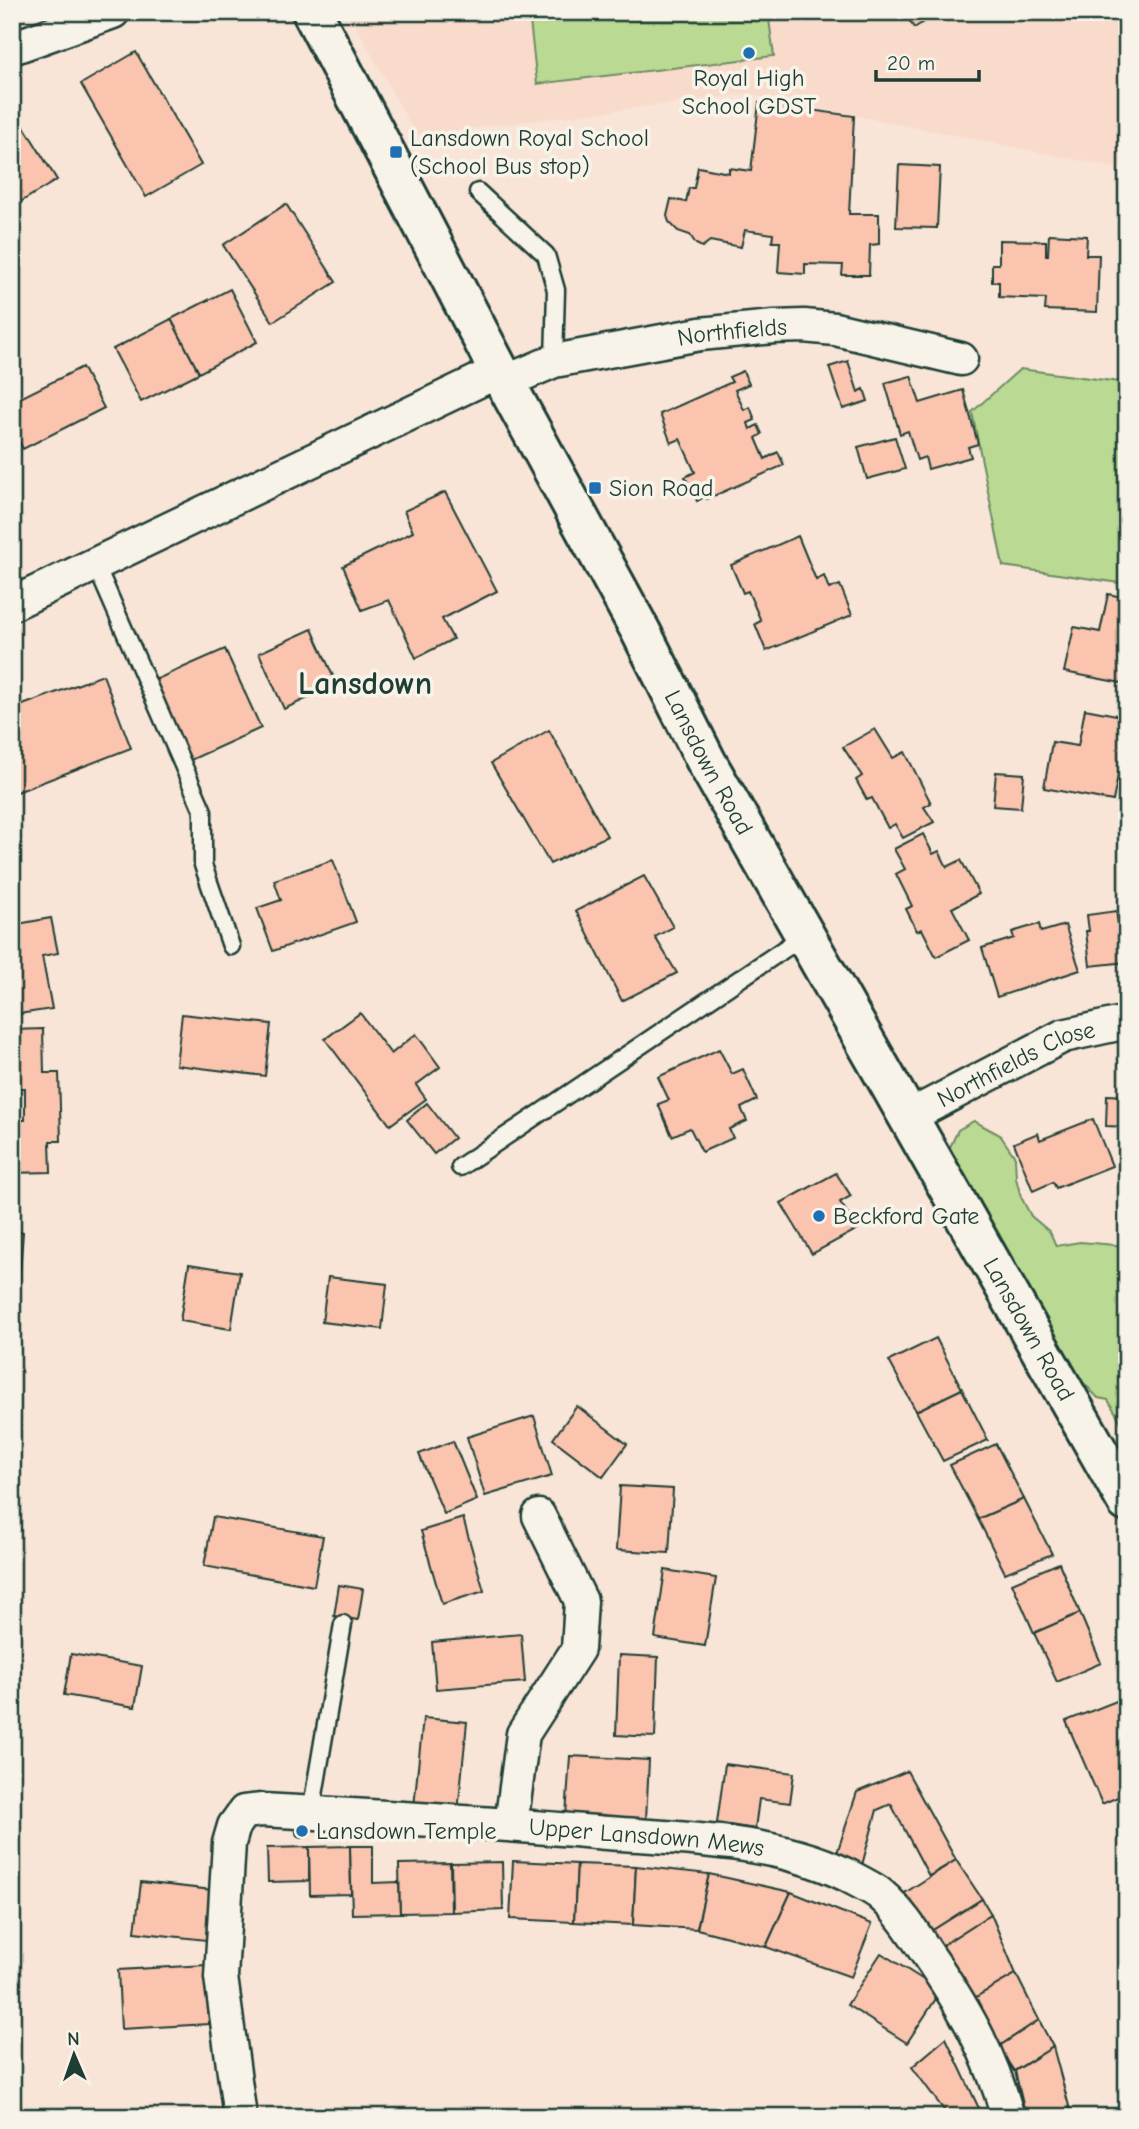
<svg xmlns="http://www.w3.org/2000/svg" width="1139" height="2129" font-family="'Comic Neue',sans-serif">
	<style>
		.built { fill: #f9dbcb }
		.green { fill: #bad992; stroke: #6c8b63; stroke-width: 2 }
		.building { fill: #fbc4ae; stroke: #1f3d34; stroke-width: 2 }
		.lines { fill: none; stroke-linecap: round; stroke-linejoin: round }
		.lane-casing { stroke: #1f3d34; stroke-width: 21 }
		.street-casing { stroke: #1f3d34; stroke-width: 37 }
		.secondary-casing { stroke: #1f3d34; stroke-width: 44 }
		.lane { stroke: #f7f3e8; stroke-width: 16 }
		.street { stroke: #f7f3e8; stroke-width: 32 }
		.secondary { stroke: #f7f3e8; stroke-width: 38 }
		.poi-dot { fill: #1f6fb2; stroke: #f7f3e8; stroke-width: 2.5 }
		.labels { text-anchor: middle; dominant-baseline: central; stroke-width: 7; stroke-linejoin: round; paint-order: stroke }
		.poi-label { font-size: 24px; fill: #1f3d34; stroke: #f7f3e8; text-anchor: start }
		.street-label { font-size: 24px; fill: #1f3d34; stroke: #f7f3e8 }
		.district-label { font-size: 32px; font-weight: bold; fill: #1f3d34; stroke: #f7f3e8 }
	</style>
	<rect width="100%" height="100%" fill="#f8e5d7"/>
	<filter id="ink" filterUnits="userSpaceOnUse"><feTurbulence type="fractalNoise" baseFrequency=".0143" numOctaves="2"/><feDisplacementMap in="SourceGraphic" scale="14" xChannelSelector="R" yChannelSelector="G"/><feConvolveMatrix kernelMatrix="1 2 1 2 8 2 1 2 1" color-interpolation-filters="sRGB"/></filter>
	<g filter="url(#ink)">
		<path class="built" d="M348 12H1127V170L748 94 416 135Z"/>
		<g class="green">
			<path d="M529 12H768L774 56 537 84Z"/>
			<path d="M1020 369 1127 383V584L1003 566 972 412Z"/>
			<path d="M974 1121 1000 1135 1015 1157 1016 1178 1021 1197 1031 1216 1050 1232 1056 1246 1080 1242 1127 1246V1432L1108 1400 1098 1398 1047 1344 944 1160 958 1130Z"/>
		</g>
		<g class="building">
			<path d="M904 12H940L914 28Z"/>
			<path d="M136 52 201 165 146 197 81 84Z"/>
			<path d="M759 103 854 116 849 214H879V244L870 245 869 275H842L843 265 805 264V274L778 272 780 242H772L773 234 745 230 741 247 710 241 702 247 696 244 690 235 678 231 669 222 667 216 671 199 686 202 689 188H694L698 167 729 173V168L751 171Z"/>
			<path d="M17 115 57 180 12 207V118Z"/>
			<path d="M899 165 940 167 937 228 896 227Z"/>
			<path d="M286 204 336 282 273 322 223 245Z"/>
			<path d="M1049 234 1087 236 1086 255H1099L1097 312 1045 310 1046 299 999 297V282H992V264H999V240L1046 241V255H1048Z"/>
			<path d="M230 289 257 342 199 373 171 319Z"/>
			<path d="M171 319 199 373 141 402 113 349Z"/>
			<path d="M848 361 858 392 864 389 868 401 843 409 829 367Z"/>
			<path d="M82 367 104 408 23 449 12 428V402Z"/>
			<path d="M743 371 749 384 735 390 744 410 750 407 755 420 748 423 750 429 758 425 762 434 756 438 765 459 778 452 784 465 707 499 706 496 697 501 685 477 695 472 680 439 671 443 660 414 732 382 729 377Z"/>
			<path d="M911 376 920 403 963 390 978 444 968 447 971 457 928 469 925 457 917 460 908 431 900 434 885 383Z"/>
			<path d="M895 437 905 469 867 479 858 447Z"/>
			<path d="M445 492 497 591 442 619 453 639 416 658 389 600 362 610 343 566 413 532 404 511Z"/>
			<path d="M798 536 816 580 824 576 829 589 840 585 852 615 766 651 755 624 761 621 748 591 743 593 731 565Z"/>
			<path d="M1108 594 1127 598V684L1064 672 1074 627 1100 632Z"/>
			<path d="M312 629 337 685 284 709 259 653Z"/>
			<path d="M225 649 261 728 184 763 148 683Z"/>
			<path d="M103 675 131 748 12 794V709Z"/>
			<path d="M1085 709 1127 717V730L1113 801 1044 788 1052 742 1078 746Z"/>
			<path d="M875 729 893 758 905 752 931 803 924 807 934 822 903 838 895 824 888 828 872 798 867 800 856 780 862 776 843 747Z"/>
			<path d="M549 730 607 836 550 864 491 763Z"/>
			<path d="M996 772 1024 774 1021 808 993 806Z"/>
			<path d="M923 834 933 854 939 851 947 867 961 860 979 894 952 908 969 940 936 957 922 929 917 931 906 909 912 906 896 874 905 869 894 849Z"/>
			<path d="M333 860 356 922 273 951 257 908 281 900 274 880Z"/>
			<path d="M644 876 673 927 655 937 677 973 622 1001 576 911Z"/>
			<path d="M1116 911 1118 923 1127 922V962L1090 966 1086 931H1089L1087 915Z"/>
			<path d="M51 918 58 953 42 956 52 1009 12 1015V925Z"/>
			<path d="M1039 924 1041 932 1065 925 1080 970 997 997 982 948 1014 938 1012 932Z"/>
			<path d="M360 1013 391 1054 416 1034 440 1067 416 1085 426 1099 390 1125 325 1039Z"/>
			<path d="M182 1014 271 1024 265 1076 176 1065Z"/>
			<path d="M43 1029 44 1073H59L61 1141H50L51 1172 12 1173V1120H25V1088H12V1030Z"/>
			<path d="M719 1049 732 1074 743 1069 757 1100 741 1108 747 1121 729 1129 733 1138 702 1152 690 1128 672 1136 658 1104 669 1100 658 1077Z"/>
			<path d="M1107 1095 1127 1096V1127L1106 1126Z"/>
			<path d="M427 1103 454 1138 434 1154 407 1120Z"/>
			<path d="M1093 1119 1112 1166 1056 1188 1053 1182 1033 1191 1014 1143 1038 1133 1040 1140Z"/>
			<path d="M836 1173 851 1196 840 1202 858 1229 812 1254 781 1203Z"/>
			<path d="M12 1232H23L18 1298H12Z"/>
			<path d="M189 1264 240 1272 231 1329 180 1321Z"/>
			<path d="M328 1277 387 1284 382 1329 322 1322Z"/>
			<path d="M936 1338 962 1389 916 1411 889 1361Z"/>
			<path d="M962 1389 988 1440 943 1461 916 1411Z"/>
			<path d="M577 1406 627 1444 603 1477 553 1439Z"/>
			<path d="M534 1416 552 1476 485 1496 467 1437Z"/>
			<path d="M453 1441 477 1500 444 1514 419 1454Z"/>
			<path d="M996 1444 1024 1499 978 1519 950 1465Z"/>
			<path d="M620 1486 673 1489 669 1553 616 1550Z"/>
			<path d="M1024 1499 1052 1554 1005 1573 978 1519Z"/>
			<path d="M213 1517 323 1536 314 1586 204 1566Z"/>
			<path d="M463 1518 484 1591 442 1604 421 1531Z"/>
			<path d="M1059 1563 1080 1613 1034 1633 1012 1583Z"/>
			<path d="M665 1570 716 1578 705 1646 655 1638Z"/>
			<path d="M339 1585 363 1589 358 1620 334 1616Z"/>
			<path d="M1080 1613 1101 1663 1057 1682 1034 1633Z"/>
			<path d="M521 1634 525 1682 436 1689 432 1642Z"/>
			<path d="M71 1654 142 1666 135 1707 64 1695Z"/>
			<path d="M619 1655 658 1657 655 1737 616 1735Z"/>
			<path d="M1124 1698 1127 1704V1793L1102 1804 1066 1721Z"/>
			<path d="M423 1718 467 1722 458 1812 414 1807Z"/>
			<path d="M570 1756 649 1760 646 1820 566 1816Z"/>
			<path d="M725 1764 794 1773 790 1803 759 1799 755 1829 717 1823Z"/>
			<path d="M907 1771 956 1860 929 1876 891 1804 877 1810 862 1865 835 1859 857 1792Z"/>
			<circle cx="302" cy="1832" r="6"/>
			<path d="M350 1846 351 1894 310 1895 309 1847Z"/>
			<path d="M350 1846H373V1883L399 1882 400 1913 352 1914Z"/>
			<path d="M309 1847V1881L268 1882 267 1848Z"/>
			<path d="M956 1860 982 1899 925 1935 900 1896Z"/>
			<path d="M513 1861 577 1864 574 1922 510 1919Z"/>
			<path d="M502 1862 503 1910 452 1912 451 1863Z"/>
			<path d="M450 1863 451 1912 400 1913 399 1864Z"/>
			<path d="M577 1864 636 1866 633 1925 574 1922Z"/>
			<path d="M636 1866 709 1874 697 1929 633 1925Z"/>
			<path d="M709 1874 791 1892 766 1947 697 1929Z"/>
			<path d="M141 1882 212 1890 206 1940 135 1932Z"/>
			<path d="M791 1892 872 1924 851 1977 766 1947Z"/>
			<path d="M982 1899 991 1914 935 1950 925 1935Z"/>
			<path d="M991 1914 1016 1974 969 2001 935 1950Z"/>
			<path d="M881 1953 941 1991 907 2043 847 2005Z"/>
			<path d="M206 1965 209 2024 121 2029 118 1970Z"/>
			<path d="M1016 1974 1039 2020 998 2047 969 2001Z"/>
			<path d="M1039 2020 1053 2047 1014 2071 998 2047Z"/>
			<path d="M946 2038 983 2117H949L912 2067Z"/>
			<path d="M1053 2047 1072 2117H1026L1015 2071Z"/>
		</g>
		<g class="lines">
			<defs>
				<g id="lane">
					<path d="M478 192 546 255 556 290 554 361"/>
					<path d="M95 563 203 811V865L231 946"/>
					<path d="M460 1167 805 935"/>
					<path d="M311 1813 343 1624"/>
				</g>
				<g id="street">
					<path d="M12 48 113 12"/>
					<path id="s1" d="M505 382 554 361 700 334 774 327 804 326 835 329 961 359"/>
					<path d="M12 604 499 371"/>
					<path id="s2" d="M908 1117 1063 1036 1127 1022"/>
					<path d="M511 1825 523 1734 578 1649 581 1601 539 1516"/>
					<path id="s3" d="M240 2117 221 1977 229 1843 234 1826 244 1812 262 1810C373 1816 484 1822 595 1832 679 1839 783 1838 858 1881 865 1885 874 1889 880 1894 899 1910 913 1932 926 1952 964 2007 990 2052 1008 2117"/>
				</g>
				<g id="secondary">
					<path id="s4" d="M312 12 499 371 641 632 707 763 1127 1502"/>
				</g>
			</defs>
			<use href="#lane" class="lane-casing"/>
			<use href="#street" class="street-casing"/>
			<use href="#secondary" class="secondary-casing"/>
			<use href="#lane" class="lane"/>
			<use href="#street" class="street"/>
			<use href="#secondary" class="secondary"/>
		</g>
	</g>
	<g class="poi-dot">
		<circle cx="749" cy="53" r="7"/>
		<rect x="389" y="145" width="14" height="14" rx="3.5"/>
		<rect x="588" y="481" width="14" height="14" rx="3.5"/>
		<circle cx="819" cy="1216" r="7"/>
		<circle cx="302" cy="1831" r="7"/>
	</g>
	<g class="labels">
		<g class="poi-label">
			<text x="749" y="78" text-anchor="middle">Royal High<tspan x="749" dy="28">School GDST</tspan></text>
			<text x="410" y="138">Lansdown Royal School<tspan x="410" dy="28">(School Bus stop)</tspan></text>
			<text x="609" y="488">Sion Road</text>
			<text x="833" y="1216">Beckford Gate</text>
			<text x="316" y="1831">Lansdown Temple</text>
		</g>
		<g class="street-label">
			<text stroke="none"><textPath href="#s1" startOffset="234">Northfields</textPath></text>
			<text stroke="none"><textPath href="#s4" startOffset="849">Lansdown Road</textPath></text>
			<text stroke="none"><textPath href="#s2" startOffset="121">Northfields Close</textPath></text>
			<text stroke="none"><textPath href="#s4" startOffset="1500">Lansdown Road</textPath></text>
			<text stroke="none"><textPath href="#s3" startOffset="714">Upper Lansdown Mews</textPath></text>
		</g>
		<g class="district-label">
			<text x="365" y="683">Lansdown</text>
		</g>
	</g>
	<rect width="1139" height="2129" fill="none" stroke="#f7f3e8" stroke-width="42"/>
	<rect x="21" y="21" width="1097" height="2087" fill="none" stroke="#1f3d34" stroke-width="2.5" filter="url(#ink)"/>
	<g transform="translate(74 2055) rotate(358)" stroke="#f7f3e8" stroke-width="5" paint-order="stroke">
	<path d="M0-5L12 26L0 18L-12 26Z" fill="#1f3d34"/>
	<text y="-10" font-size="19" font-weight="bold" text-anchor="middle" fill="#1f3d34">N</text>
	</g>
	<path d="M876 70v10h103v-10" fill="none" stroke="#1f3d34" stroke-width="3.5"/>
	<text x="887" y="70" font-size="21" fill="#1f3d34" stroke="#f7f3e8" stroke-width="5" paint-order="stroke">20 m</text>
</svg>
